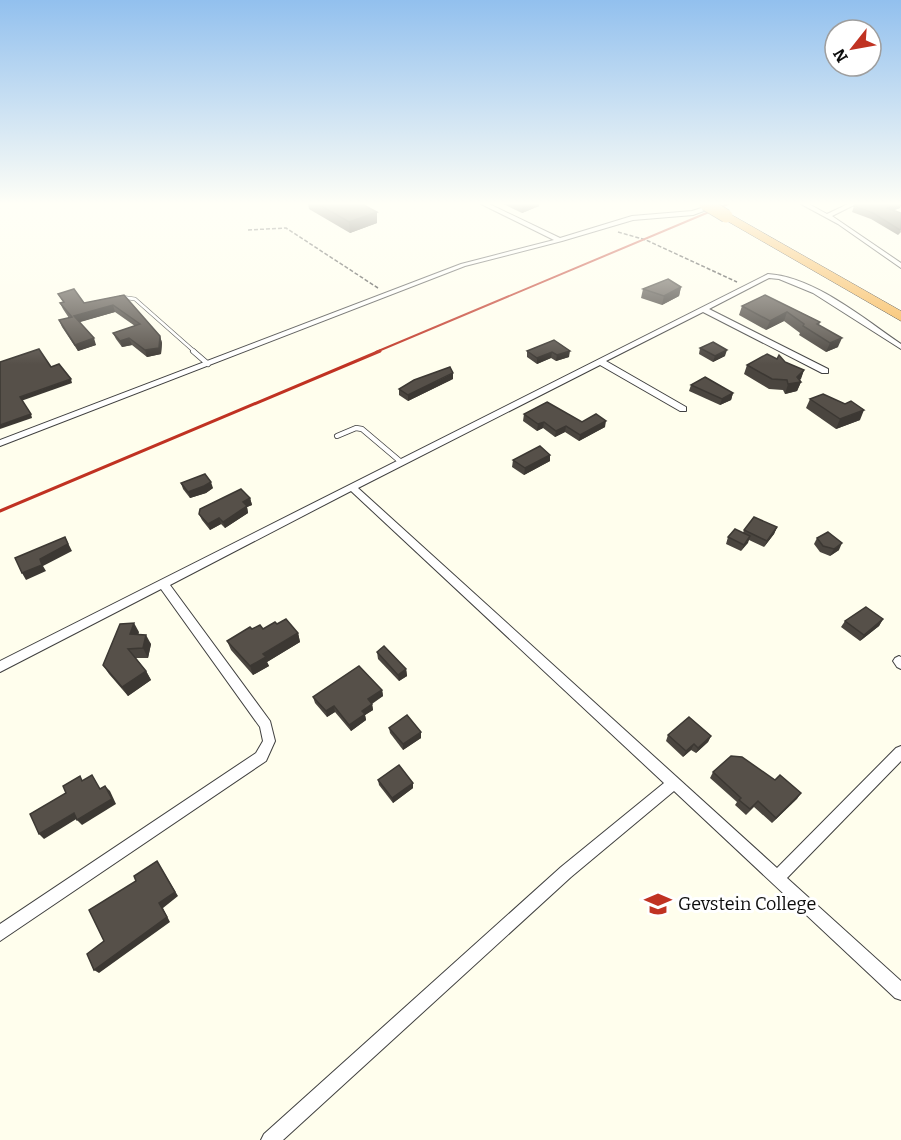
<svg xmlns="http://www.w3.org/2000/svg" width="901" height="1140" font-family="Bitter,serif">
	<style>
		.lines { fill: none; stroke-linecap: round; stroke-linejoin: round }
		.lane-far1-casing { stroke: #404040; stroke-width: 4 }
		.lane-casing { stroke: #404040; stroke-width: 6 }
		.street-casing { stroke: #404040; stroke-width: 2 }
		.highway-casing { stroke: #1e1e1e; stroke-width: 1 }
		.path { stroke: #2f2f2f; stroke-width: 1.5; stroke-dasharray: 4 2; stroke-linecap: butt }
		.lane-far1 { stroke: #fff; stroke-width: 3 }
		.lane { stroke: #fff; stroke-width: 4.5 }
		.street { fill: #fff; fill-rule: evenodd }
		.highway { fill: #f7b653; fill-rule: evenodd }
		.rail-far1 { stroke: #c03222; stroke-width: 2 }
		.rail { stroke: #c03222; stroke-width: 3 }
		.highway-bridge-casing { stroke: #1e1e1e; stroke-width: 14; stroke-linecap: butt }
		.highway-bridge { stroke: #f7b653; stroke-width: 13 }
		.wall { fill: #4a453f }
		.shaded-wall { fill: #3c3833 }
		.building { fill: #565049; stroke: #3c3833; stroke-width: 1.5 }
		.labels { text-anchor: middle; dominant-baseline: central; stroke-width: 6; stroke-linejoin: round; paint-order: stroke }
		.near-poi-label { font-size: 18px; fill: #0d0d0d; stroke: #fff; text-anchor: start }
	</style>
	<rect width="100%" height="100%" fill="#fffeed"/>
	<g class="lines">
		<defs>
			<path id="lane-far1" d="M121 297 135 299 195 352"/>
			<g id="lane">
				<path d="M193 351 208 364"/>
				<path d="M337 436 356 428 362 429 401 462"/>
			</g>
			<g id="street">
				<path d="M481 204H489L560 238 632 216 692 211 714 204 720 205 693 215 633 220 562 241 465 266 0 446V440L461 264 554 240Z"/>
				<path d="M801 204H809L827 214 848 204H856L832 216 901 263V268L838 224Z"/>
				<path d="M768 274C814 277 863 318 901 344V349L813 293 779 279 769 278 709 309 828 369V373H822L703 312 606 361 686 407V411H680L600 365 358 488 777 868 896 748 901 746V761L787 878 901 981V1000L895 998 674 791 571 877 283 1140H261L264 1134 561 867 664 783 351 491 170 585 270 721 275 741 266 761 0 941V924L256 753 263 741 260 727 161 589 0 672V661Z"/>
				<path d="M899 656 901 657V669L897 667 893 661 895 658Z"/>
			</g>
			<path id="highway" d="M722 214H730L901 311V321L722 218Z"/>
		</defs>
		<use href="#lane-far1" class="lane-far1-casing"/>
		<use href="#lane" class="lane-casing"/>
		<use href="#street" class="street-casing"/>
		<use href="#highway" class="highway-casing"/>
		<g class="path">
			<path d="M248 230 286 228 378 288"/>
			<path d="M618 232 646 240 737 282"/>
		</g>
		<use href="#lane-far1" class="lane-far1"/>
		<use href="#lane" class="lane"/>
		<use href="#street" class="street"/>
		<use href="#highway" class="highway"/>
		<path class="rail-far1" d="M376 352 728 204"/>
		<path class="rail" d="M0 511 380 351"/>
		<defs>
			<path id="highway-bridge" d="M706 204 726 216"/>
		</defs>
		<use href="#highway-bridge" class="highway-bridge-casing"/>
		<use href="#highway-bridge" class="highway-bridge"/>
	</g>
	<g class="wall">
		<path d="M308 204H362L377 223 350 233 309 209Z"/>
		<path d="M503 204H539V206L522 213Z"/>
		<path d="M901 204 900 208 893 210 901 232 898 235 871 219 852 212 854 206Z"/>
		<path d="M681 287 679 296 662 305 641 298 643 289Z"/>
		<path d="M58 294 84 303 124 295 160 336 162 343 161 354 147 357 132 345 122 347 116 339 113 333 135 326 115 312 79 322 96 345 78 351 62 327 59 320 69 318 63 309 60 303 63 302Z"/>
		<path d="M765 295 820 322 819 325 838 347 826 352 799 335 800 333 784 321 766 330 739 315 742 306Z"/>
		<path d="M554 340 569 357 556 361 551 358 537 364 527 357V351Z"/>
		<path d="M700 348 725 356 713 362 699 354Z"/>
		<path d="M785 362 804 370 800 380 801 382 797 391 785 394 783 390 769 389 744 374 747 365Z"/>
		<path d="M453 379 408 401 399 395V389Z"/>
		<path d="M691 385 733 393 731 400 720 405 689 391Z"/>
		<path d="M810 399 860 420 836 429 806 408Z"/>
		<path d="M524 414 582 422 605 427 579 441 565 432 555 437 543 428 537 431 523 421Z"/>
		<path d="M550 455V461L524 475 512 467 513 460Z"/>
		<path d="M181 483 213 488 206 493 190 498 183 489Z"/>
		<path d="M250 498 252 505 247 507 248 513 225 528 221 524 210 530 202 520 199 514Z"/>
		<path d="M777 527 774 534 764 547 749 540 741 551 726 544 728 537 743 533 744 530Z"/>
		<path d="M817 538 839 550 830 556 820 552 814 544Z"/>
		<path d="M883 619 879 626 860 641 841 627 845 621Z"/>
		<path d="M277 624 298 633 300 642 267 662 269 666 253 675 231 650 227 641 252 629H263Z"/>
		<path d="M139 632 138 635 151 644 148 658H136L146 671 151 680 128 696 109 674 103 665Z"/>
		<path d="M377 652 406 669 407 676 399 681 378 659Z"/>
		<path d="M382 690 383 696 372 704 373 710 365 715 366 720 351 731 335 712 327 717 315 703 313 697Z"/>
		<path d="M389 728 421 732V738L403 750 390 733Z"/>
		<path d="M668 735 711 736 708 742 696 753 691 750 683 757 666 741Z"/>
		<path d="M713 772 775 780 801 793 772 823 754 807 746 815 735 805 737 802 710 778Z"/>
		<path d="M378 780 413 788 393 803 379 785Z"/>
	</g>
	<g class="shaded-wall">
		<path d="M523 204H539V206L522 213Z"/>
		<path d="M898 204H901L900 208 885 214 887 208Z"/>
		<path d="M377 212V223L350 233 349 222Z"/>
		<path d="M681 287 679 296 662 305 664 296Z"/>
		<path d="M113 305 115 312 77 323 74 316Z"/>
		<path d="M787 312 784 321 766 330 770 321Z"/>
		<path d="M160 336 162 343 161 354 147 357 145 350Z"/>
		<path d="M94 338 96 345 78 351 75 345Z"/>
		<path d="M129 338 132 345 122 347 120 341Z"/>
		<path d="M842 338 838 347 826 352 830 343Z"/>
		<path d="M727 350 725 356 713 362 715 356Z"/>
		<path d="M570 351 569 357 556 361 557 355Z"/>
		<path d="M552 352 551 358 537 364V358Z"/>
		<path d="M804 370 801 379 797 382H801L797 391 785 394 788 384Z"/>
		<path d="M453 373V379L408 401V395Z"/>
		<path d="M71 379 72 383 21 401 20 397Z"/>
		<path d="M733 393 731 400 720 405 722 399Z"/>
		<path d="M864 410 860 420 836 429 840 419Z"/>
		<path d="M31 414 32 418 0 429V425Z"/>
		<path d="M606 421 605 427 579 441 580 435Z"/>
		<path d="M544 422 543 428 537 431 538 424Z"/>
		<path d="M566 426 565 432 555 437 556 431Z"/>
		<path d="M550 455V461L524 475 525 468Z"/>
		<path d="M211 482 213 488 206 493 190 498 188 492Z"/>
		<path d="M250 498 252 505 247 507 248 513 225 528 223 522 243 502Z"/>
		<path d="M219 518 221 524 210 530 208 524Z"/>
		<path d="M777 527 774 534 764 547 767 541Z"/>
		<path d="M750 536 748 543 741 551 744 545Z"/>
		<path d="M65 537 72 551 43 566 46 571 26 580 22 573Z"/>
		<path d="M842 543 839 550 830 556 834 549Z"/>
		<path d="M883 619 879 626 860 641 864 635Z"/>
		<path d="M134 623 139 632 135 644 130 634Z"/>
		<path d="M298 633 300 642 267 662 269 666 253 675 250 666 263 654Z"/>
		<path d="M146 635 151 644 148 658 143 648Z"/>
		<path d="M406 669 407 676 399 681 398 675Z"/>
		<path d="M146 671 151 680 128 696 122 687Z"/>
		<path d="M382 690 383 696 369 705 368 699Z"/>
		<path d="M372 704 373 710 365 715 366 720 351 731 349 725 362 711Z"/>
		<path d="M334 706 335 712 327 717 326 711Z"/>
		<path d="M421 732V738L403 750V744Z"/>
		<path d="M711 736 708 742 696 753 698 748Z"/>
		<path d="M694 744 691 750 683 757 686 751Z"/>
		<path d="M413 783V788L393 803 392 798Z"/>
		<path d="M105 786 110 791 116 804 82 825 77 820Z"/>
		<path d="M801 793 797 799 772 823 776 818Z"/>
		<path d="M74 813 78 818 44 839 39 834Z"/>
		<path d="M157 861 178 896 163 908 170 922 99 973 94 970 159 903Z"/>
	</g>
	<g class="building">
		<path d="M318 204H362L377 212 349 222Z"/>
		<path d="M856 204H898L887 208 901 213V229L900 230 873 213 854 206Z"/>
		<path d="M668 279 681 287 664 296 643 289Z"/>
		<path d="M74 289 84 303 124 295 160 336 159 348 145 350 129 338 120 341 113 333 140 324 113 305 74 316 94 338 75 345 59 320 72 317 60 303 64 302 58 294Z"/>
		<path d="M765 295 820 322 817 324 842 338 830 343 803 326 804 324 787 312 770 321 742 306Z"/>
		<path d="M554 340 570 351 557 355 552 352 537 358 527 351Z"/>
		<path d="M713 342 727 350 715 356 700 348Z"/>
		<path d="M39 349 51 367 59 364 71 379 20 397 31 414 0 425V362Z"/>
		<path d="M767 354 777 359 779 355 785 362 804 370 797 377 801 382 788 384 787 380 772 379 747 365Z"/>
		<path d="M450 367 453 373 408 395 399 389 414 380Z"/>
		<path d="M705 377 733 393 722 399 691 385Z"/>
		<path d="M823 394 845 404 851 401 864 410 840 419 810 399Z"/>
		<path d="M547 402 582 422 596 414 606 421 580 435 566 426 556 431 544 422 538 424 524 414Z"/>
		<path d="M540 446 550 455 525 468 513 460Z"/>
		<path d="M205 474 211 482 204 486 188 492 181 483Z"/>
		<path d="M241 489 250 498 243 502 247 506 223 522 219 518 208 524 199 514 200 509Z"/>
		<path d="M754 517 777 527 767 541 744 530Z"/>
		<path d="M735 529 750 536 744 545 728 537Z"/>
		<path d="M828 532 842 543 834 549 823 546 817 538Z"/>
		<path d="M65 537 68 544 40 559 42 565 22 573 15 558Z"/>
		<path d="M866 607 883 619 864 635 845 621Z"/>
		<path d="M286 619 298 633 263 654 266 657 250 666 227 641 250 627 252 629 260 625 263 629 275 622 277 624Z"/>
		<path d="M134 623 130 634 146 635 143 648 128 649 146 671 122 687 103 665 120 624Z"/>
		<path d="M384 646 406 669 398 675 377 652Z"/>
		<path d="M359 666 382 690 368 699 372 704 362 711 365 714 349 725 334 706 326 711 313 697Z"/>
		<path d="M407 715 421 732 403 744 389 728Z"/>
		<path d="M689 717 711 736 698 748 694 744 686 751 668 735Z"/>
		<path d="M731 756 742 757 775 780 780 775 801 793 776 818 758 801 750 809 739 800 741 798 713 772Z"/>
		<path d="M399 765 413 783 392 798 378 780Z"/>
		<path d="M92 775 100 789 105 786 112 799 77 820 74 813 39 834 30 814 66 793 63 786 80 776 82 781Z"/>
		<path d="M157 861 175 892 159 903 167 917 94 970 87 954 104 941 89 910 136 881 134 876Z"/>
	</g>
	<linearGradient id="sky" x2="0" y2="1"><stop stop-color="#92c0ee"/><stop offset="0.56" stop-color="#fffff7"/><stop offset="1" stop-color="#fffff7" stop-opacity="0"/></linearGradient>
	<rect width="901" height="364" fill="url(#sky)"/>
	<defs>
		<symbol id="university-bare" viewBox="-9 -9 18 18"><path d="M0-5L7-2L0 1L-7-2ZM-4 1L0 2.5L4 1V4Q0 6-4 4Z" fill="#c03222" stroke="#fff" stroke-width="2.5" paint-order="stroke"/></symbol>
	</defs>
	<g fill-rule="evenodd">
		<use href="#university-bare" x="639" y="885" width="38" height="38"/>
	</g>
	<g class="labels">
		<g class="near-poi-label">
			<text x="678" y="904">Gevstein College</text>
		</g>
	</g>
	<g transform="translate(853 48) rotate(239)"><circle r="28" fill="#ffffff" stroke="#9e9e9e" stroke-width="1.5"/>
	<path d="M0-4.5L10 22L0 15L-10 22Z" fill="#c03222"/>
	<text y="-9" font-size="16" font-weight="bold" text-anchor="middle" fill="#0d0d0d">N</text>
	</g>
</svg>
